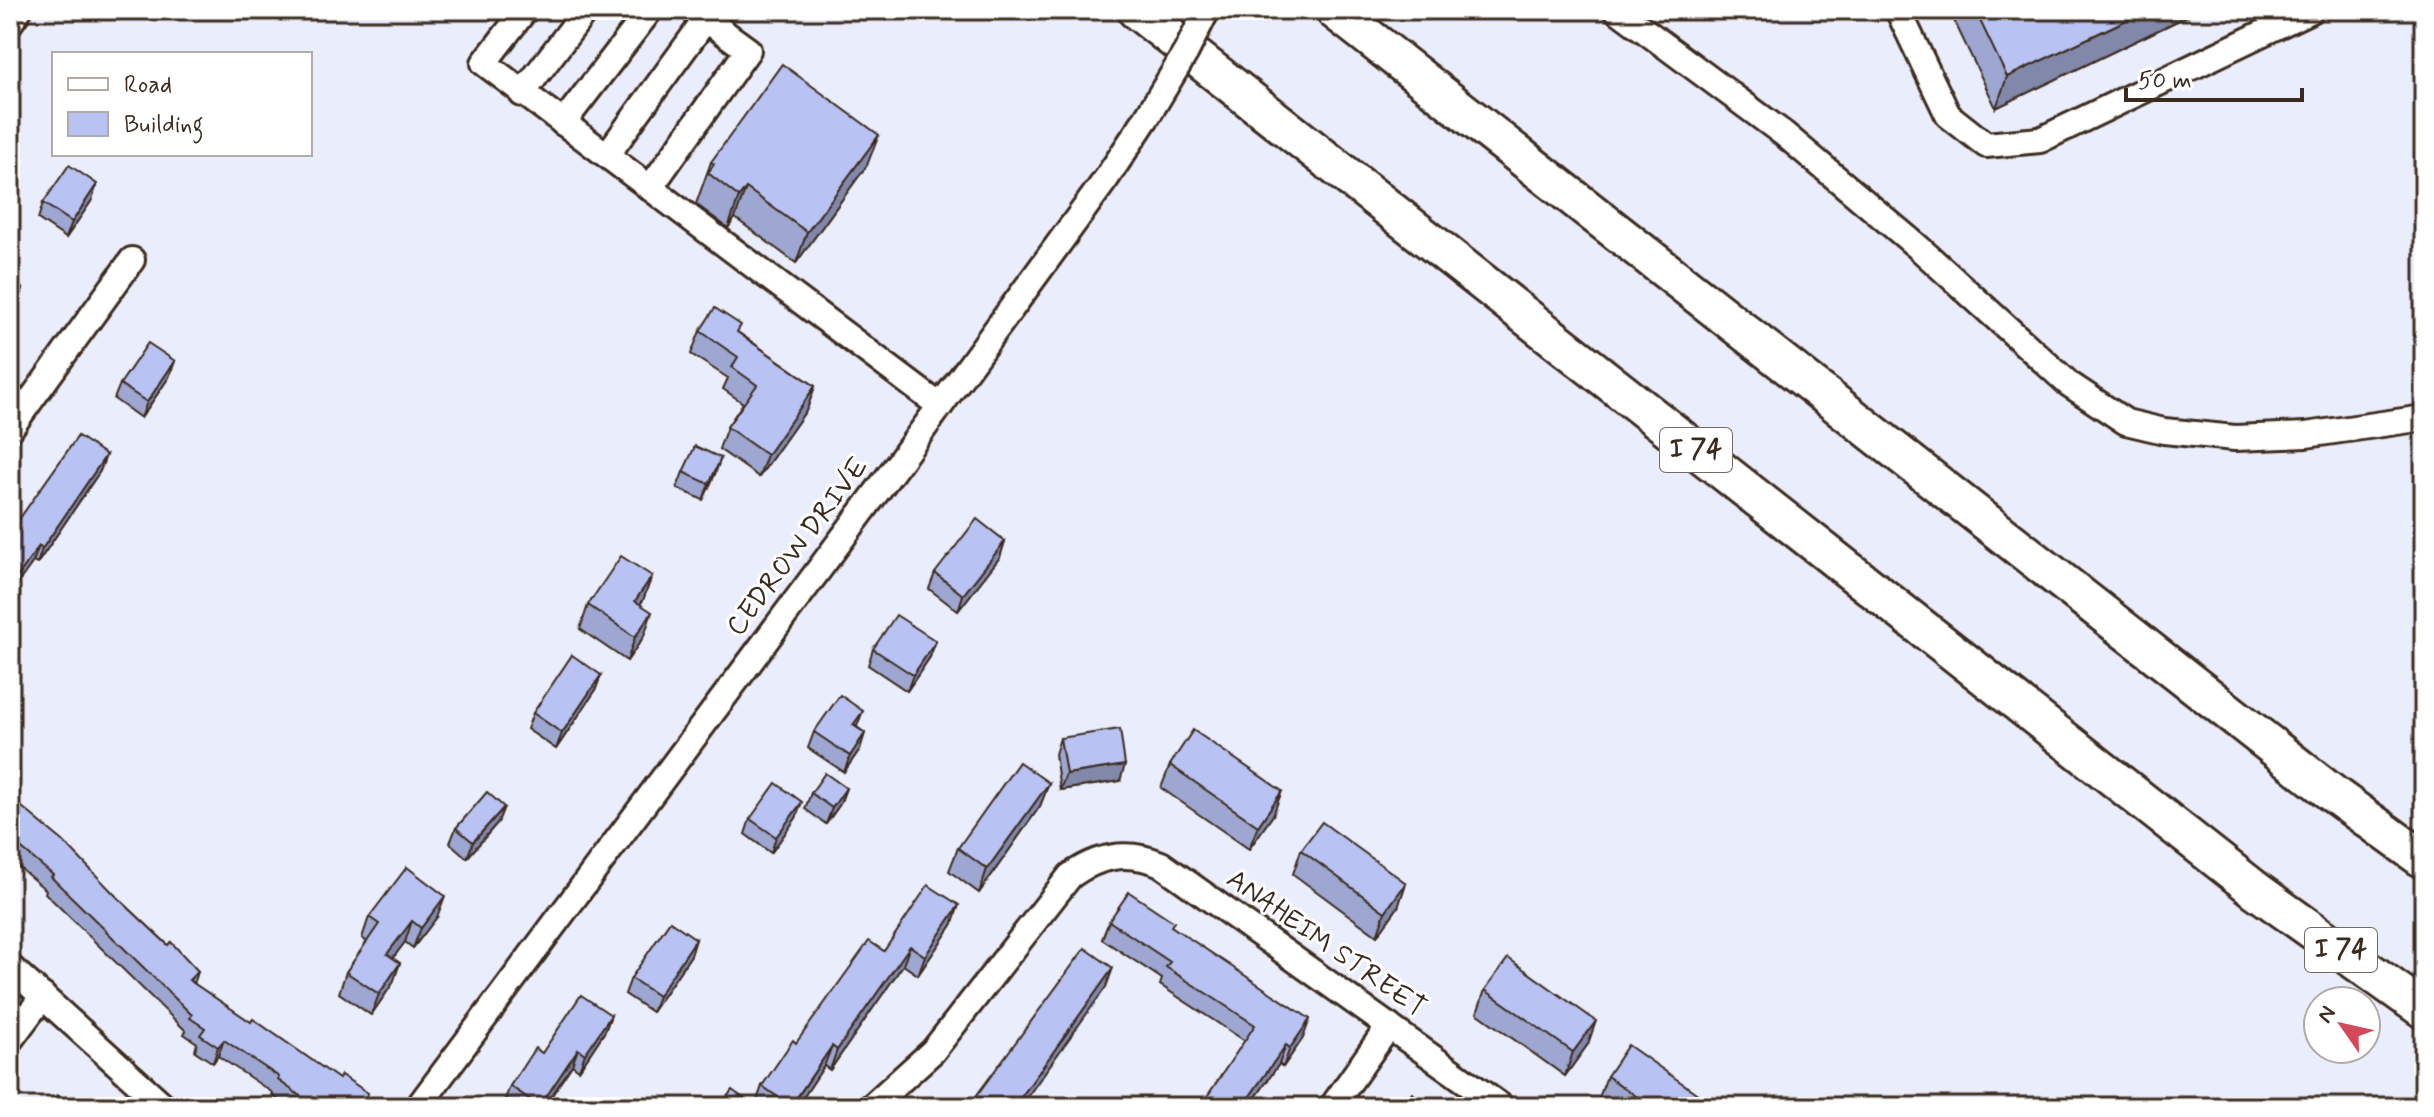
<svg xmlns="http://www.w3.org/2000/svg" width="2434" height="1117" font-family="Mynerve,sans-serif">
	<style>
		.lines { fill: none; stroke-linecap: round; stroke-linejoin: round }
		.minor-casing { stroke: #3b2a1e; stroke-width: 30 }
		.highway-casing { stroke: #3b2a1e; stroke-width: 42 }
		.minor { stroke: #fff; stroke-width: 24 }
		.highway { stroke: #fff; stroke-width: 36 }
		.minor-bridge-casing { stroke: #3b2a1e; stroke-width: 30; stroke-linecap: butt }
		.minor-bridge { stroke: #fff; stroke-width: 24 }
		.wall { fill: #9ea7d1; stroke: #3b2a1e; stroke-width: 2 }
		.shaded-wall { fill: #8188aa; stroke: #3b2a1e; stroke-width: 2 }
		.building { fill: #b8c2f3; stroke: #3b2a1e; stroke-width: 2 }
		.labels { text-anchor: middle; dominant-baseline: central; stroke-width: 6; stroke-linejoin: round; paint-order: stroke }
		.shield { fill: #fff; stroke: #766a62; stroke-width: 2 }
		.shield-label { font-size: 26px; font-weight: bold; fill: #3b2a1e }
		.street-label { font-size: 28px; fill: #3b2a1e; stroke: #fff }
	</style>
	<rect width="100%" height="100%" fill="#eaedfb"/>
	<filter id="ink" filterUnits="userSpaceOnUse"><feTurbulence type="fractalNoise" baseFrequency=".0125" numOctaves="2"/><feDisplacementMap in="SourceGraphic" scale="16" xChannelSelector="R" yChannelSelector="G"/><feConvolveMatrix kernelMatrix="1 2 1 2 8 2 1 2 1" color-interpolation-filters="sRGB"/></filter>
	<g filter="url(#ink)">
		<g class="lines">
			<defs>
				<g id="minor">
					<path d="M525 10 484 63 940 406"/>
					<path d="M1617 10 1784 134 1918 247 2069 384 2126 422 2164 431 2235 438 2306 435 2424 418"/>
					<path d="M1898 10 1948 115 1986 145 2040 140 2311 10"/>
					<path d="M10 23 19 10"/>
					<path d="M522 94 586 10"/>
					<path d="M563 123 650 10"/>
					<path d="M607 155 706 19"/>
					<path d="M650 188 748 50 693 10"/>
					<path d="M10 429 132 260"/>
					<path d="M10 967 165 1107"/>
					<path d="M10 1040 43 996"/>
					<path d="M418 1107 897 465 1106 179 1147 117"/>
					<path d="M871 1107 933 1051 1070 876C1099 855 1128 850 1161 864L1502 1107"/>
					<path d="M1332 1107 1389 1026"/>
				</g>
				<g id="highway">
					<path d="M1136 10 2257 891 2424 1010"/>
					<path d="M1334 10 2333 794 2424 860"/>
				</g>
			</defs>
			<use href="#minor" class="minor-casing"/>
			<use href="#highway" class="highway-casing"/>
			<use href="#minor" class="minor"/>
			<use href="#highway" class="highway"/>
			<defs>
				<path id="minor-bridge" d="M1147 117 1186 52 1207 10"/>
			</defs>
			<use href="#minor-bridge" class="minor-bridge-casing"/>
			<use href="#minor-bridge" class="minor-bridge"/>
		</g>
		<g class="wall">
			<path d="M1949 10H2200L1996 108Z"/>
			<path d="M711 162 867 165 796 263 735 218 728 228 696 204Z"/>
			<path d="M92 200 66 238 38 219 43 203Z"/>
			<path d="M700 331 739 333 815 386 807 409 759 477 719 449 727 427 743 403 723 389 728 378 691 354Z"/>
			<path d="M175 361 169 377 141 418 114 399 120 384Z"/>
			<path d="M106 455 100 471 37 564 33 562 10 532Z"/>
			<path d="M683 472 715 474 703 500 677 488Z"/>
			<path d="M1005 541 1000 557 958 611 929 589 935 573Z"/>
			<path d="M652 576 643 600 640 604 644 636 627 661 580 629 588 605Z"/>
			<path d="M873 649 930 657 907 691 868 665Z"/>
			<path d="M601 675 595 691 556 749 527 729 533 713Z"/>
			<path d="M857 727 865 733 860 749 844 772 808 748 814 732Z"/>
			<path d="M1060 738 1120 781 1060 790 1055 754Z"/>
			<path d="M1170 765 1273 815 1249 849 1161 788Z"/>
			<path d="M1049 783 1040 806 979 893 949 871 958 848Z"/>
			<path d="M846 788 840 804 826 824 805 809 811 793Z"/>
			<path d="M10 795 17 803 168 945 198 971 194 984 363 1107H288L272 1095 273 1093 218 1056 213 1063 195 1051 197 1043 184 1034 186 1031 45 893 46 890 10 860Z"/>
			<path d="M796 818 771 853 745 834 750 819Z"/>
			<path d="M498 822 467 858 450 843 456 828Z"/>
			<path d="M1301 850 1406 883 1398 907 1377 936 1293 874Z"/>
			<path d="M369 917H437L413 948 405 942 393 958V983L371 1015 339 993 346 972 367 942 362 938Z"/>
			<path d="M1109 921 1172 927 1303 1038 1283 1067 1279 1064 1249 1107H1200L1245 1041 1160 985 1162 979 1102 939Z"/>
			<path d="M952 925 918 975 903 965 830 1070 824 1066 797 1107H756L755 1106 762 1086 796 1043 884 951Z"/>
			<path d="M696 939 691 955 652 1012 625 994 631 978Z"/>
			<path d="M1485 990 1588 1044 1565 1076 1477 1013Z"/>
			<path d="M611 1015 605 1031 579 1070 572 1065 544 1107H512L504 1102 510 1086 542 1053Z"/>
			<path d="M1607 1076 1716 1107H1611L1599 1098Z"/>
		</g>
		<g class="shaded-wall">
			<path d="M2147 10H2200L1996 108 2007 77Z"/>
			<path d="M879 135 867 165 796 263 807 232Z"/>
			<path d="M97 184 92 200 66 238 72 222Z"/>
			<path d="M746 188 735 218 728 228 739 197Z"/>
			<path d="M23 289 17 305 10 316V308Z"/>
			<path d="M175 361 169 377 141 418 147 402Z"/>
			<path d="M815 386 807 409 759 477 767 455Z"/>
			<path d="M106 455 100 471 37 564 42 549Z"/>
			<path d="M721 458 715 474 703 500 709 484Z"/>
			<path d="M1005 541 1000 557 958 611 963 595Z"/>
			<path d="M39 546 33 562 10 594V587Z"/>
			<path d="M652 576 643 600 627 624 635 601Z"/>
			<path d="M652 612 644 636 627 661 635 637Z"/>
			<path d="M936 641 930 657 907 691 913 675Z"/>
			<path d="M601 675 595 691 556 749 562 733Z"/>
			<path d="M863 711 857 726 853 725Z"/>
			<path d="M865 733 860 749 844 772 850 756Z"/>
			<path d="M1125 765 1120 781 1060 790 1066 774Z"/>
			<path d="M1049 783 1040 806 979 893 987 869Z"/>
			<path d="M846 788 840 804 826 824 832 808Z"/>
			<path d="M1282 791 1273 815 1249 849 1258 826Z"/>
			<path d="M802 802 796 818 771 853 776 837Z"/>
			<path d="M504 807 498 822 467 858 473 842Z"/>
			<path d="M1406 883 1398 907 1377 936 1385 912Z"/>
			<path d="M445 896 437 917 413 948 421 928Z"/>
			<path d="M959 905 952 925 918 975 925 956Z"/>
			<path d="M412 921 405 942 380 975 387 954Z"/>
			<path d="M696 939 691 955 652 1012 658 996Z"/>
			<path d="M910 946 903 965 830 1070 837 1050Z"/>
			<path d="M400 963 393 983 371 1015 379 994Z"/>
			<path d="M1113 968 1106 987 1020 1107H1014Z"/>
			<path d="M198 971 193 987 189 980Z"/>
			<path d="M611 1015 605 1031 579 1070 585 1054Z"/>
			<path d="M1310 1019 1303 1038 1283 1067 1290 1048Z"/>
			<path d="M1596 1021 1588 1044 1565 1076 1573 1052Z"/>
			<path d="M224 1040 218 1056 213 1063 218 1047Z"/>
			<path d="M1286 1045 1279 1064 1249 1107H1242Z"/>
			<path d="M832 1046 824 1066 797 1107H791Z"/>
			<path d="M578 1049 572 1065 544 1107H539Z"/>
			<path d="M368 1093 363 1107H359Z"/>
		</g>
		<g class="building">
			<path d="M1975 10H2147L2007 77Z"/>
			<path d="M782 64 879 135 807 232 746 188 739 197 708 173 714 164 711 162Z"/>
			<path d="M69 165 97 184 72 222 43 203Z"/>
			<path d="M10 280 23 289 10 308Z"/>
			<path d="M715 308 741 325 737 332 815 386 767 455 727 427 757 385 732 367 738 357 700 331Z"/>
			<path d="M148 343 175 361 147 402 120 384Z"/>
			<path d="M78 436 106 455 42 549 39 546 10 587V532Z"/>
			<path d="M695 446 721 458 709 484 683 472Z"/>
			<path d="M977 519 1005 541 963 595 935 573Z"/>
			<path d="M621 556 652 576 635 601 652 612 635 637 588 605Z"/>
			<path d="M896 615 936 641 913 675 873 649Z"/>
			<path d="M572 655 601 675 562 733 533 713Z"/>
			<path d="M840 695 863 711 853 725 865 733 850 756 814 732Z"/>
			<path d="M1120 729 1125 765 1066 774 1060 738Z"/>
			<path d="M1193 730 1282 791 1258 826 1170 765Z"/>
			<path d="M1019 762 1049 783 987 869 958 848Z"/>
			<path d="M825 773 846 788 832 808 811 793Z"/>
			<path d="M776 783 802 802 776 837 750 819Z"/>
			<path d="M487 792 504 807 473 842 456 828Z"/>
			<path d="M10 795 18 800 16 802 63 841 118 898 168 945 171 942 198 971 189 980 251 1022 253 1019 339 1079 341 1075 368 1093 359 1107H316L278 1080 279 1077 224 1040 218 1047 200 1035 205 1028 190 1018 192 1015 51 877 53 875 11 840 13 838 10 836Z"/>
			<path d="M1322 822 1406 883 1385 912 1301 850Z"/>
			<path d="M407 867 445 896 421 928 412 921 387 954 400 963 379 994 346 972 379 924 369 917Z"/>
			<path d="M928 885 959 905 925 956 910 946 837 1050 832 1046 791 1106 762 1086 793 1040 796 1043 869 941 884 951Z"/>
			<path d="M1129 892 1174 922 1171 926 1310 1019 1290 1048 1286 1045 1242 1107H1200L1255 1025 1166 967 1170 962 1109 921Z"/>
			<path d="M670 921 696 939 658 996 631 978Z"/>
			<path d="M1085 948 1113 968 1014 1107H968Z"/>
			<path d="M1508 958 1596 1021 1573 1052 1485 990Z"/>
			<path d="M581 995 611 1015 585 1054 578 1049 540 1106 510 1086 535 1048 542 1053Z"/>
			<path d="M1628 1045 1716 1107H1652L1607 1076Z"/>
			<path d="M732 1090 756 1107H720Z"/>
			<path d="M1412 1093 1433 1107H1402Z"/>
			<path d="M57 1095 75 1107H49Z"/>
		</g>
	</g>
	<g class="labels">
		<g class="shield">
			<rect x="1660" y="428" width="72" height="44" rx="6"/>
			<rect x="2305" y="928" width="72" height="44" rx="6"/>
		</g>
		<g class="shield-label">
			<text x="1696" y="450">I 74</text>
			<text x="2341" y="950">I 74</text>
		</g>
		<g class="street-label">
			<text transform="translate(798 547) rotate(-53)">CEDROW DRIVE</text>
			<text transform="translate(1326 944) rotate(35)">ANAHEIM STREET</text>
		</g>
	</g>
	<rect width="2434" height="1117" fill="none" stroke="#fff" stroke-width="40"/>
	<rect x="20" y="20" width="2394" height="1077" fill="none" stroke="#3b2a1e" stroke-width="3" filter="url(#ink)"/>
	<rect x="52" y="52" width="260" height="104" fill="#ffffff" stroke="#b1aaa5" stroke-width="2"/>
	<rect x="68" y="78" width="40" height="12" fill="#ffffff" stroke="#b1aaa5" stroke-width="2"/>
	<text x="124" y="92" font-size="24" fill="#3b2a1e">Road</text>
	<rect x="68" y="112" width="40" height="24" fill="#b8c2f3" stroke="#b1aaa5" stroke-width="2"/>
	<text x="124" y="132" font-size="24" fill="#3b2a1e">Building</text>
	<g transform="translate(2342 1025) rotate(304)"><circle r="38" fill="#ffffff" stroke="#b1aaa5" stroke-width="2"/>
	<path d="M0-6L14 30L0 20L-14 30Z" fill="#d1495b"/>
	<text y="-12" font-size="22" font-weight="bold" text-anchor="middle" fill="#3b2a1e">N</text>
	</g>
	<path d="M2126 88v12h176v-12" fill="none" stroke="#3b2a1e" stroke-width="4"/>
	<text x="2138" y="88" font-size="24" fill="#3b2a1e" stroke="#ffffff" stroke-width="6" paint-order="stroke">50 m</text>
</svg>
